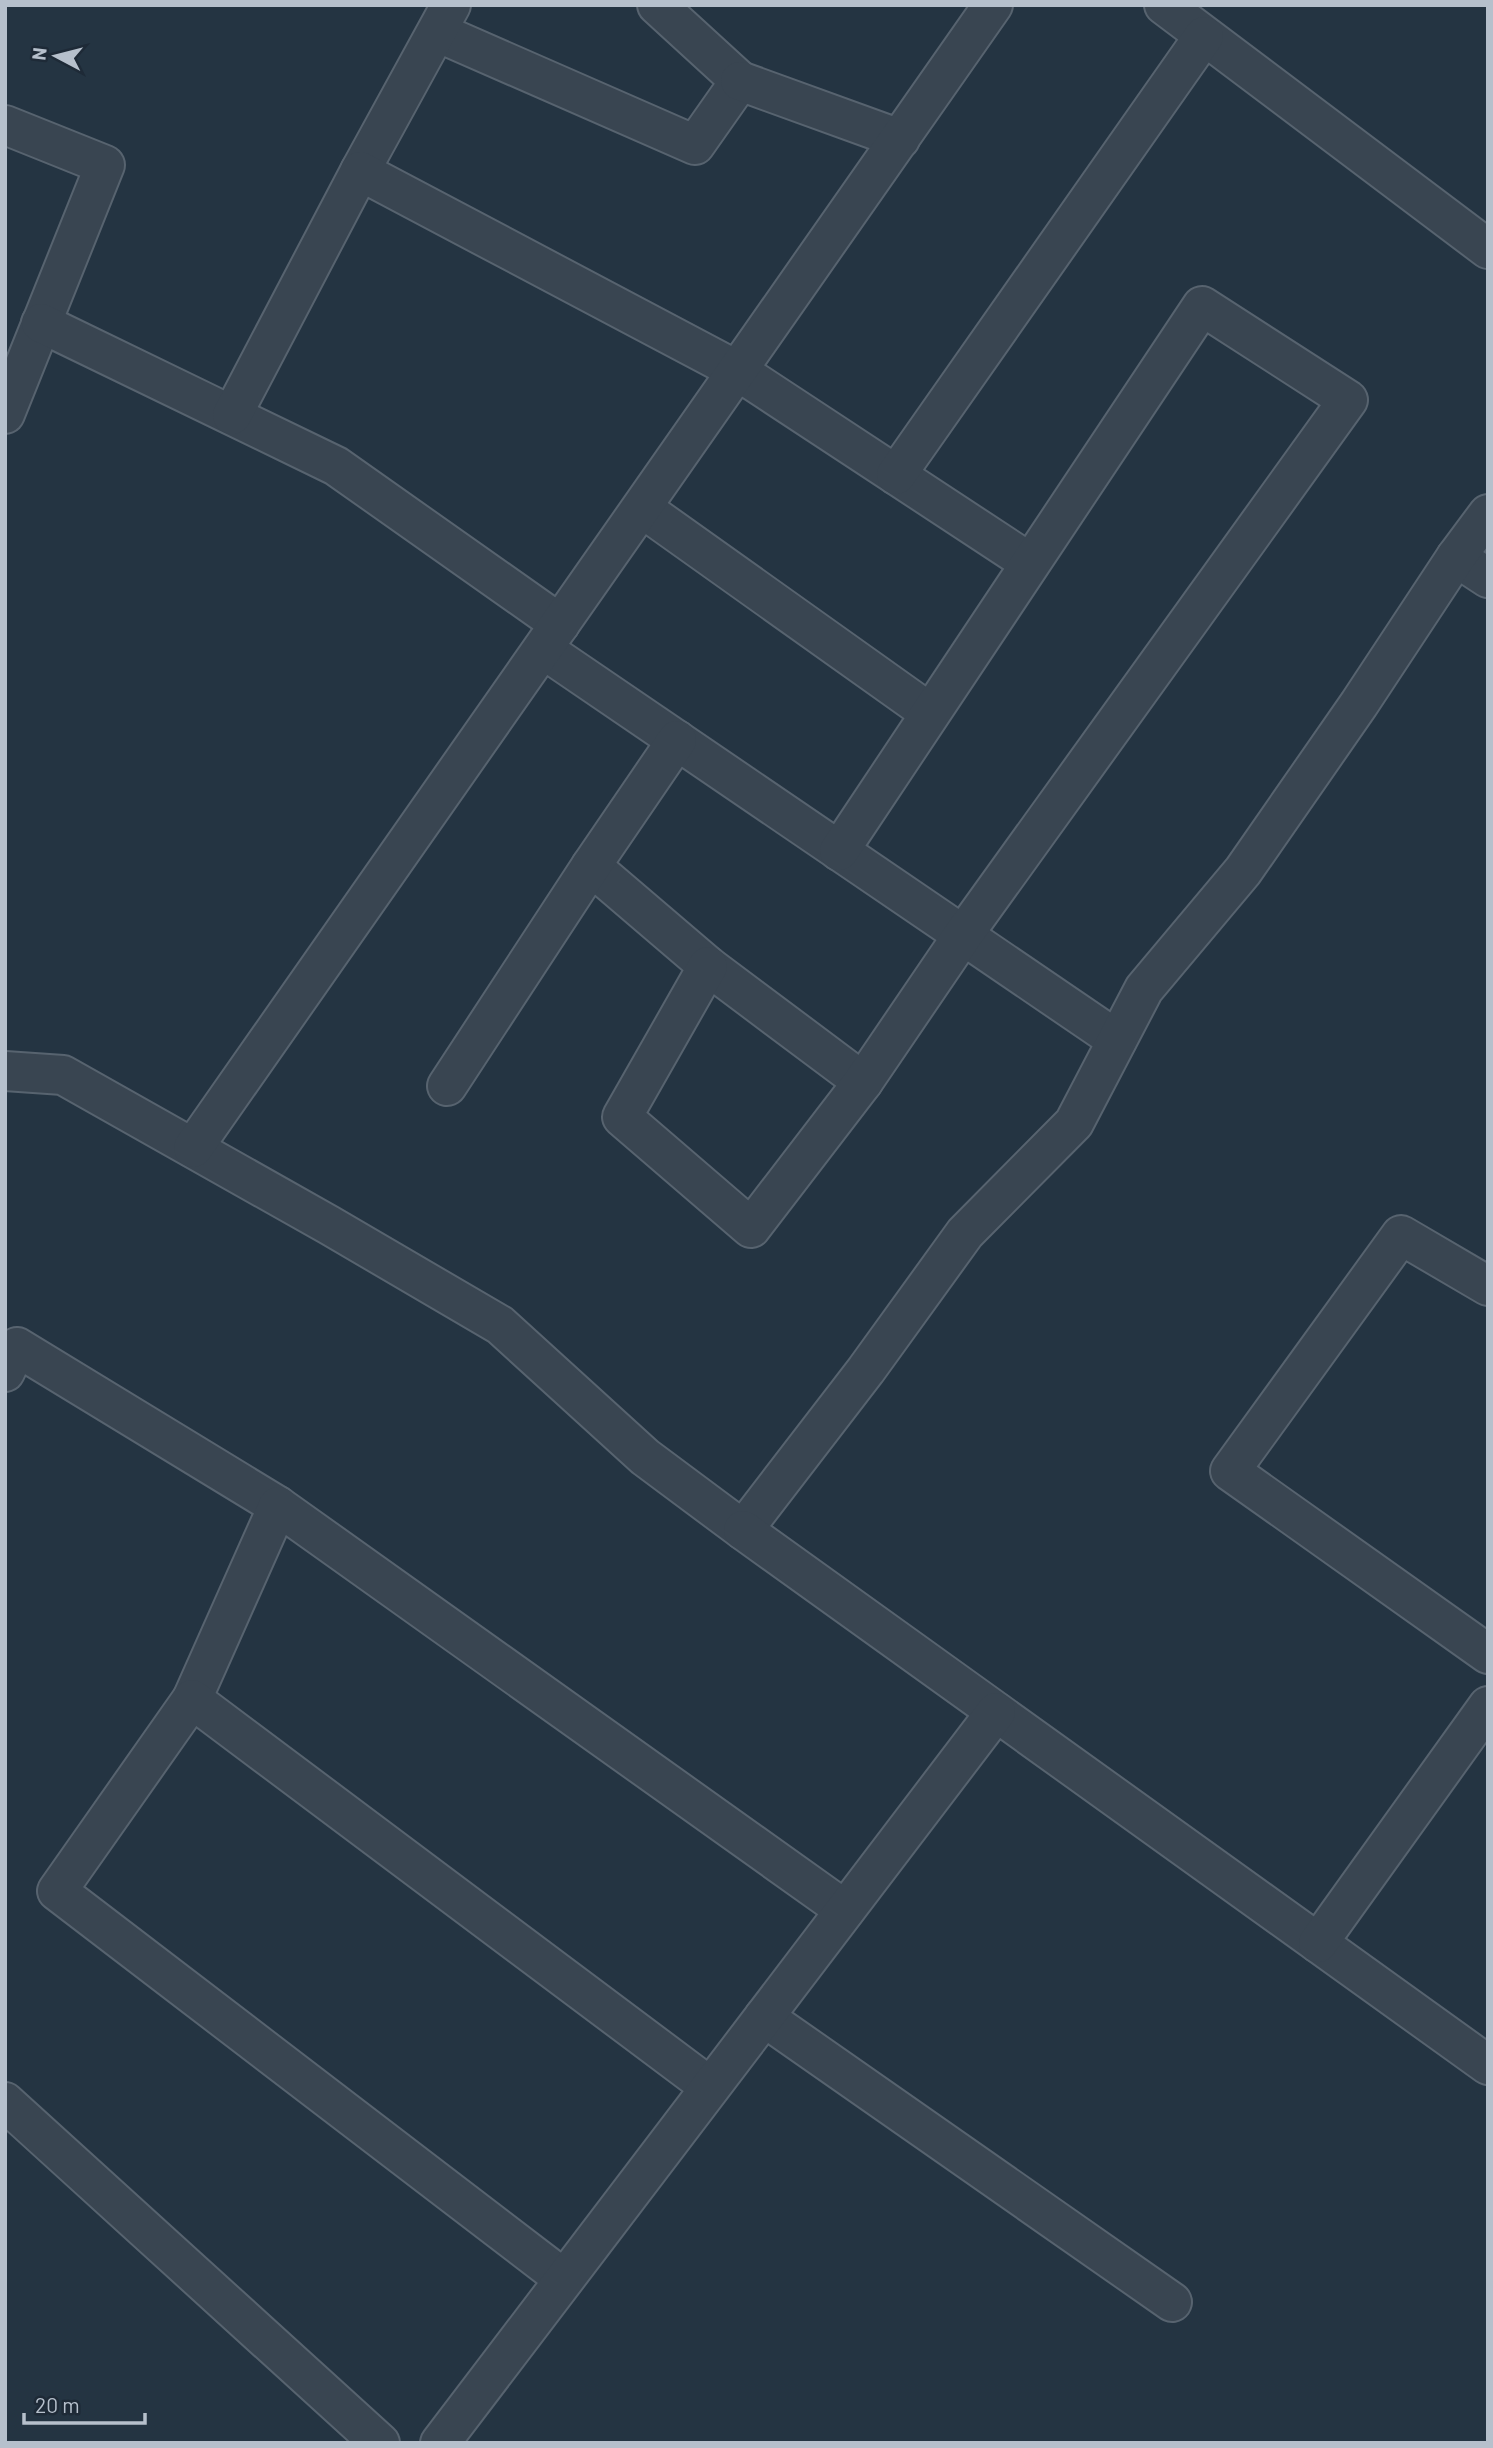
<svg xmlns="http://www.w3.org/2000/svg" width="1493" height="2448" font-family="Barlow,sans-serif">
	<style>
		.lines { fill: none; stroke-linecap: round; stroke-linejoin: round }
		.minor-casing { stroke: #57636f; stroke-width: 42 }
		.minor { stroke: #394551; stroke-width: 38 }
	</style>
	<rect width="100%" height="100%" fill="#243442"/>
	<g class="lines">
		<defs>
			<g id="minor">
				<path d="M1164 5 1488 249"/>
				<path d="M437 32 695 145 740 81 657 5"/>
				<path d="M740 81 900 139"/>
				<path d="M5 125 105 165 5 414"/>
				<path d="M360 171 451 5"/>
				<path d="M41 323 336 466 560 624"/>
				<path d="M232 415 360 171 738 371 1030 563"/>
				<path d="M896 475 1204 36"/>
				<path d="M642 508 930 713"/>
				<path d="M1456 557 1488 578"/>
				<path d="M543 649 1117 1040"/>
				<path d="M591 866 708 966 863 1082"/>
				<path d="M708 966 622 1117 751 1228 863 1082 963 935 1348 400 1202 306 839 851"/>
				<path d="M5 1071 63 1075 329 1225 500 1325 645 1457 743 1530 866 1370 965 1233 1074 1123 1144 989 1243 871 1359 704 1456 557 1488 514"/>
				<path d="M447 1086 591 866 677 740"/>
				<path d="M193 1148 993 5"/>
				<path d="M1488 1286 1401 1235 1230 1471 1488 1654"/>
				<path d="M5 1372 17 1347 278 1506"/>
				<path d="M743 1530 1488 2065"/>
				<path d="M192 1699 278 1506 845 1910"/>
				<path d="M1318 1943 1488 1706"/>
				<path d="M764 2017 1172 2302"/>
				<path d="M5 2102 380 2443"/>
				<path d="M564 2279 57 1891 192 1699 710 2087"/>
				<path d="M440 2443 996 1712"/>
			</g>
		</defs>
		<use href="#minor" class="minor-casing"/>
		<use href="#minor" class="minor"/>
	</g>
	<rect width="1493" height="2448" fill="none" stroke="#b6c0cc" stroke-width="14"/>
	<g transform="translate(56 56) rotate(277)" stroke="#1e2a37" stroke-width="5" paint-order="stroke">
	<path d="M0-5L12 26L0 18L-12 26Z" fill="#b6c0cc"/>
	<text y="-10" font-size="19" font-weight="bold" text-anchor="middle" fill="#b6c0cc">N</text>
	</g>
	<path d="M24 2413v10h121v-10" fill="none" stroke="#b6c0cc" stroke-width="3.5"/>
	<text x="35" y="2413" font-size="21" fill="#b6c0cc" stroke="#1e2a37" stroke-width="5" paint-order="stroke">20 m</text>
</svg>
